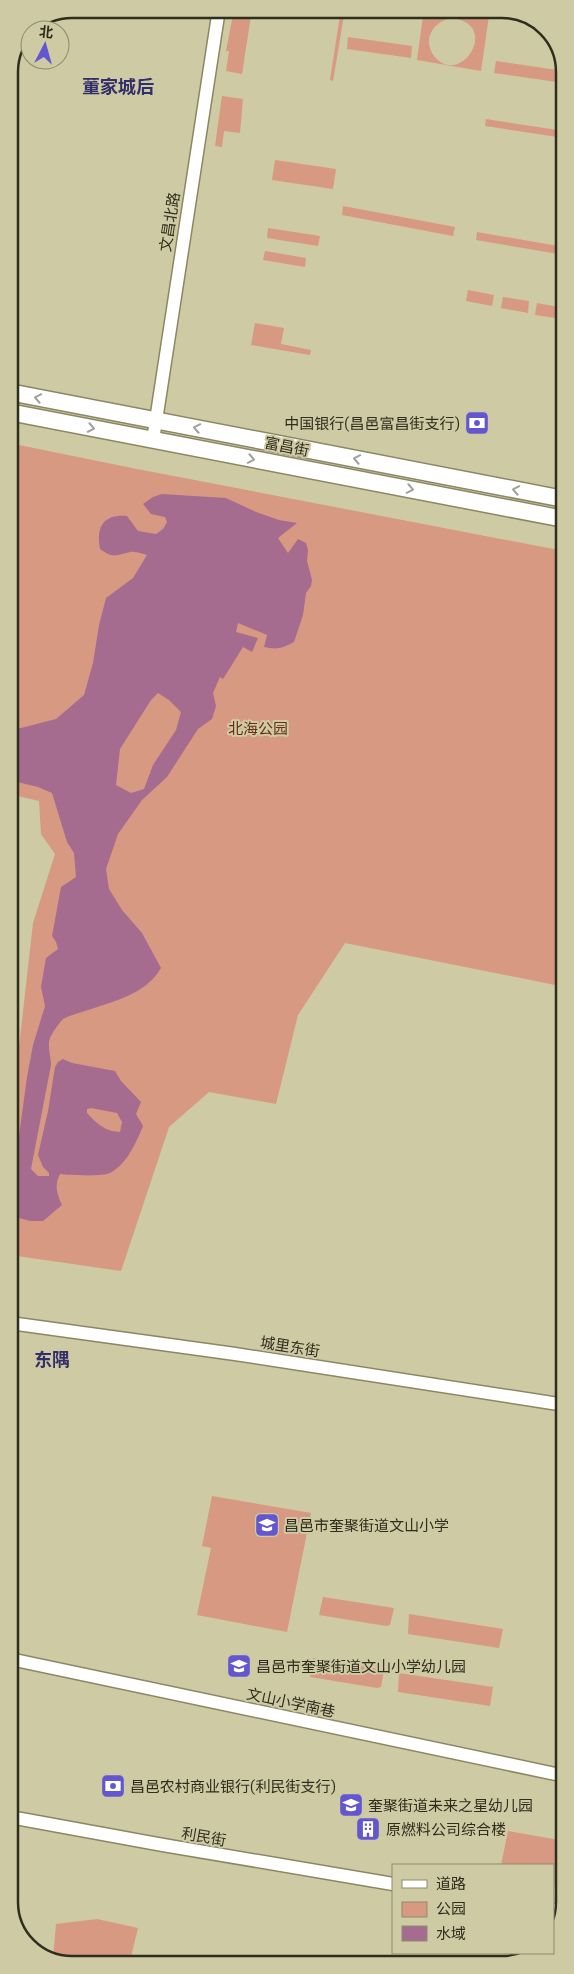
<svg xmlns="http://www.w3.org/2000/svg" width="574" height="1974" font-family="'Exo 2','Noto Sans SC',sans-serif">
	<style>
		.green { fill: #d79981; fill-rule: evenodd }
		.water { fill: #a56c8f; fill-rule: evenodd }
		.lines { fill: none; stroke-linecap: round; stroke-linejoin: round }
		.minor-casing { stroke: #8b8764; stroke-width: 15 }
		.major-casing { stroke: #8b8764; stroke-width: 19 }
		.minor { stroke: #fff; stroke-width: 12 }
		.major { stroke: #fff; stroke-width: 16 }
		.oneway { stroke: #a1a09a }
		.labels { text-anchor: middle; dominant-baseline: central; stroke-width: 4; stroke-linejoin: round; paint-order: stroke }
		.street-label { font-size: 15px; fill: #2f2d1e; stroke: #cecaa4 }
		.poi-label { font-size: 15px; fill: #2f2d1e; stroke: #cecaa4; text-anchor: start }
		.park-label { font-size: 15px; fill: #692d13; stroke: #cecaa4 }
		.quarter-label { font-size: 18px; font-weight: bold; fill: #322f6a; stroke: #cecaa4 }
		.rim { fill: none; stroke: #2f2d1e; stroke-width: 2.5 }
	</style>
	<rect width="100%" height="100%" fill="#cecaa4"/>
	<g class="green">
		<path d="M234 9H252L242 74 226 71 229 51H226Z"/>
		<path d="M341 9H345L333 81 330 80Z"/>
		<path d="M424 9H490L481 71 417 60ZM451 18C502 23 461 89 434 56 422 39 433 22 451 18Z"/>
		<path d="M32 25 27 50 18 49 27 27Z"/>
		<path d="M348 37 412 46 411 58 347 49Z"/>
		<path d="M496 61 564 71V83L494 73Z"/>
		<path d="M222 96 243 99 240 133 224 131 222 147 215 146Z"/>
		<path d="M486 119 564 131V138L485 126Z"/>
		<path d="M275 160 336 169 333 189 272 180Z"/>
		<path d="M9 165 19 167 17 178 9 176Z"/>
		<path d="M343 206 455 227 453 236 342 215Z"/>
		<path d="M268 228 320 236 318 246 267 238Z"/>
		<path d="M477 232 564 247V255L476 240Z"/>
		<path d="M265 251 306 258 305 267 263 260Z"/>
		<path d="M468 290 494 295 492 306 466 301Z"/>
		<path d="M503 297 529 301 528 313 501 308Z"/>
		<path d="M537 303 564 308 562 319 535 315Z"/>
		<path d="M255 323 284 328 281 344 311 350 310 355 251 345Z"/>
		<path d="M9 443 137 469 564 551 565 987 345 943 298 1015 276 1104 209 1092 169 1127 121 1271 10 1255 9 1136 33 923 55 854 41 834 39 801 9 794Z"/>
		<path d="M212 1496 311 1513 287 1632 197 1615 211 1548 202 1546Z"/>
		<path d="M323 1597 394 1608 390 1625 386 1626 319 1615Z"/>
		<path d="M409 1614 503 1629 499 1648 408 1634Z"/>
		<path d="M313 1658 384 1670 381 1687 377 1688 310 1677Z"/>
		<path d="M399 1673 493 1687 490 1706 398 1692Z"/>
		<path d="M508 1831 565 1841V1888L553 1886V1865H501Z"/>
		<path d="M97 1919 138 1928 129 1965H67L53 1959 56 1924Z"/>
	</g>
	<path class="water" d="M162 494 226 498 256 512 279 520 297 523 278 538 288 553 298 539 306 543 308 550 307 561 312 580 311 586 306 593 303 615 294 642C283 648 277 650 264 647L267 635 238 623 236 632 258 638 252 652 243 647 223 679 220 677 213 693 216 706 212 719 198 729 167 777 142 800 118 834 106 869 109 889 122 910 142 933 161 968C145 996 110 1002 82 1012 76 1014 68 1016 63 1019 59 1023 52 1033 50 1038 47 1047 51 1056 51 1065L31 1169 38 1176H49V1173L43 1167 38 1155 48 1111 55 1067 58 1062 63 1059 72 1063 115 1071 121 1081 141 1102 136 1114 143 1126C136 1143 127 1164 110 1173 101 1177 70 1175 60 1174 54 1186 57 1193 62 1205L43 1221H30L12 1216 16 1158 27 1077 33 1045 45 1006 41 987 46 958 58 949 56 942 52 936 61 887 76 877 74 853 67 842 52 793 38 787 9 780V728H21L56 719 84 695 93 663 99 625 106 598 133 578 147 555C142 554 136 551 131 552 115 555 114 559 100 549 96 527 103 514 127 516L138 531 156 534 163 529 167 522 165 517 151 514 143 504 153 497ZM158 693 169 700 181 712 176 730 153 765 144 789 131 793 116 785 120 749 151 700ZM91 1108 117 1113 122 1122 120 1132C106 1132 96 1123 87 1113V1109Z"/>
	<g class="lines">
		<defs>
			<g id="minor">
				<path d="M153 440 219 9"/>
				<path d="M10 1323 235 1354 565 1405"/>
				<path d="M10 1659 565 1776"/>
				<path d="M10 1817 163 1845 393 1884"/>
				<path d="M553 1910 562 1912"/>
			</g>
			<g id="major">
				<path d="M9 392 564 499"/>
				<path d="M9 412 564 519"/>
			</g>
		</defs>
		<use href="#minor" class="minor-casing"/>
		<use href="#major" class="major-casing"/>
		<use href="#minor" class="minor"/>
		<use href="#major" class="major"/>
	</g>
	<defs><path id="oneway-chevron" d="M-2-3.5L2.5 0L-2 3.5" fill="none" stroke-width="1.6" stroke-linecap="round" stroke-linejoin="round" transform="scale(1.25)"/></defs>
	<g class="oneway">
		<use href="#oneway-chevron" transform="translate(38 398) rotate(-169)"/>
		<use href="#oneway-chevron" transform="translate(91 428) rotate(11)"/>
		<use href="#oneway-chevron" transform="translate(197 428) rotate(-169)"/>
		<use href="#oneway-chevron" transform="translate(251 459) rotate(11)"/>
		<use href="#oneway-chevron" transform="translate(357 459) rotate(-169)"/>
		<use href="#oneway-chevron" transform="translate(410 489) rotate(11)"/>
		<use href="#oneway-chevron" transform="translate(516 490) rotate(-169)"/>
	</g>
	<defs>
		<symbol id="bank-square" viewBox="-11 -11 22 22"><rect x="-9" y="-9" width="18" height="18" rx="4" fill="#6257d0" stroke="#cecaa4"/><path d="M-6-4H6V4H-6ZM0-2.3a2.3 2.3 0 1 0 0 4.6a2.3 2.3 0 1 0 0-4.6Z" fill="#fff"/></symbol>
		<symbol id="school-square" viewBox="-11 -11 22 22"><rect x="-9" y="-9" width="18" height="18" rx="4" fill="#6257d0" stroke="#cecaa4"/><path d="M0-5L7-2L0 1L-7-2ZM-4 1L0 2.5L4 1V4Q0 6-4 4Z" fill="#fff"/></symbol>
		<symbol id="building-square" viewBox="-11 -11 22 22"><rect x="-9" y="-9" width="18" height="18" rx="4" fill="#6257d0" stroke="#cecaa4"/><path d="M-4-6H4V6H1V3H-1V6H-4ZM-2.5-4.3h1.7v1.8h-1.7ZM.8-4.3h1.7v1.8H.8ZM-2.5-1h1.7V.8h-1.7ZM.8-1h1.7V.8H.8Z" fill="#fff"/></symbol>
	</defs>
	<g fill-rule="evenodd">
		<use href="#bank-square" x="463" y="409" width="28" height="28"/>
		<use href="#school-square" x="253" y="1511" width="28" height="28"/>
		<use href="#school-square" x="225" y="1652" width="28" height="28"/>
		<use href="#bank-square" x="99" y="1772" width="28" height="28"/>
		<use href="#school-square" x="337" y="1791" width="28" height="28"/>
		<use href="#building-square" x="354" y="1815" width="28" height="28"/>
	</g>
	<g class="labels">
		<g class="street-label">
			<text transform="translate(169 222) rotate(-81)">文昌北路</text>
			<text transform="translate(287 446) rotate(11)">富昌街</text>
			<text transform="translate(290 1346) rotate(9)">城里东街</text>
			<text transform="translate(291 1702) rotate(12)">文山小学南巷</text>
			<text transform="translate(204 1836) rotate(10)">利民街</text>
		</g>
		<g class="poi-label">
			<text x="460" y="423" text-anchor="end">中国银行(昌邑富昌街支行)</text>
			<text x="284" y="1525">昌邑市奎聚街道文山小学</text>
			<text x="256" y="1666">昌邑市奎聚街道文山小学幼儿园</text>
			<text x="130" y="1786">昌邑农村商业银行(利民街支行)</text>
			<text x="368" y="1805">奎聚街道未来之星幼儿园</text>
			<text x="386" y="1829">原燃料公司综合楼</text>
		</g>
		<g class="park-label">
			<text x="258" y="728">北海公园</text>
		</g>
		<g class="quarter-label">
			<text x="118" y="86">董家城后</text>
			<text x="52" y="1359">东隅</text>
		</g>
	</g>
	<path d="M0 0H574V1974H0ZM72 18H502A54 54 0 0 1 556 72V1902A54 54 0 0 1 502 1956H72A54 54 0 0 1 18 1902V72A54 54 0 0 1 72 18Z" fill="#cecaa4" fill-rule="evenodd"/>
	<path class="rim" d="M72 18H502A54 54 0 0 1 556 72V1902A54 54 0 0 1 502 1956H72A54 54 0 0 1 18 1902V72A54 54 0 0 1 72 18Z"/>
	<rect x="392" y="1864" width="162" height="90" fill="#cecaa4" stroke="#8e8b6e"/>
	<rect x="402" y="1880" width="25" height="8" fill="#ffffff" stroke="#8e8b6e"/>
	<text x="436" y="1889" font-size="15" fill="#2f2d1e">道路</text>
	<rect x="402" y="1902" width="25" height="15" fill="#d79981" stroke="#8e8b6e"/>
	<text x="436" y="1914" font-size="15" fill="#2f2d1e">公园</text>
	<rect x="402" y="1926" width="25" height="15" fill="#a56c8f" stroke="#8e8b6e"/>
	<text x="436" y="1939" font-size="15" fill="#2f2d1e">水域</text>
	<g transform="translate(45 45) rotate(6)"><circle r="24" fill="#cecaa4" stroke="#8e8b6e"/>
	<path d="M0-4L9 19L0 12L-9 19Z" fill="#6257d0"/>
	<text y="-8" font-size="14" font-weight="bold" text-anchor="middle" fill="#2f2d1e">北</text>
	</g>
</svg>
